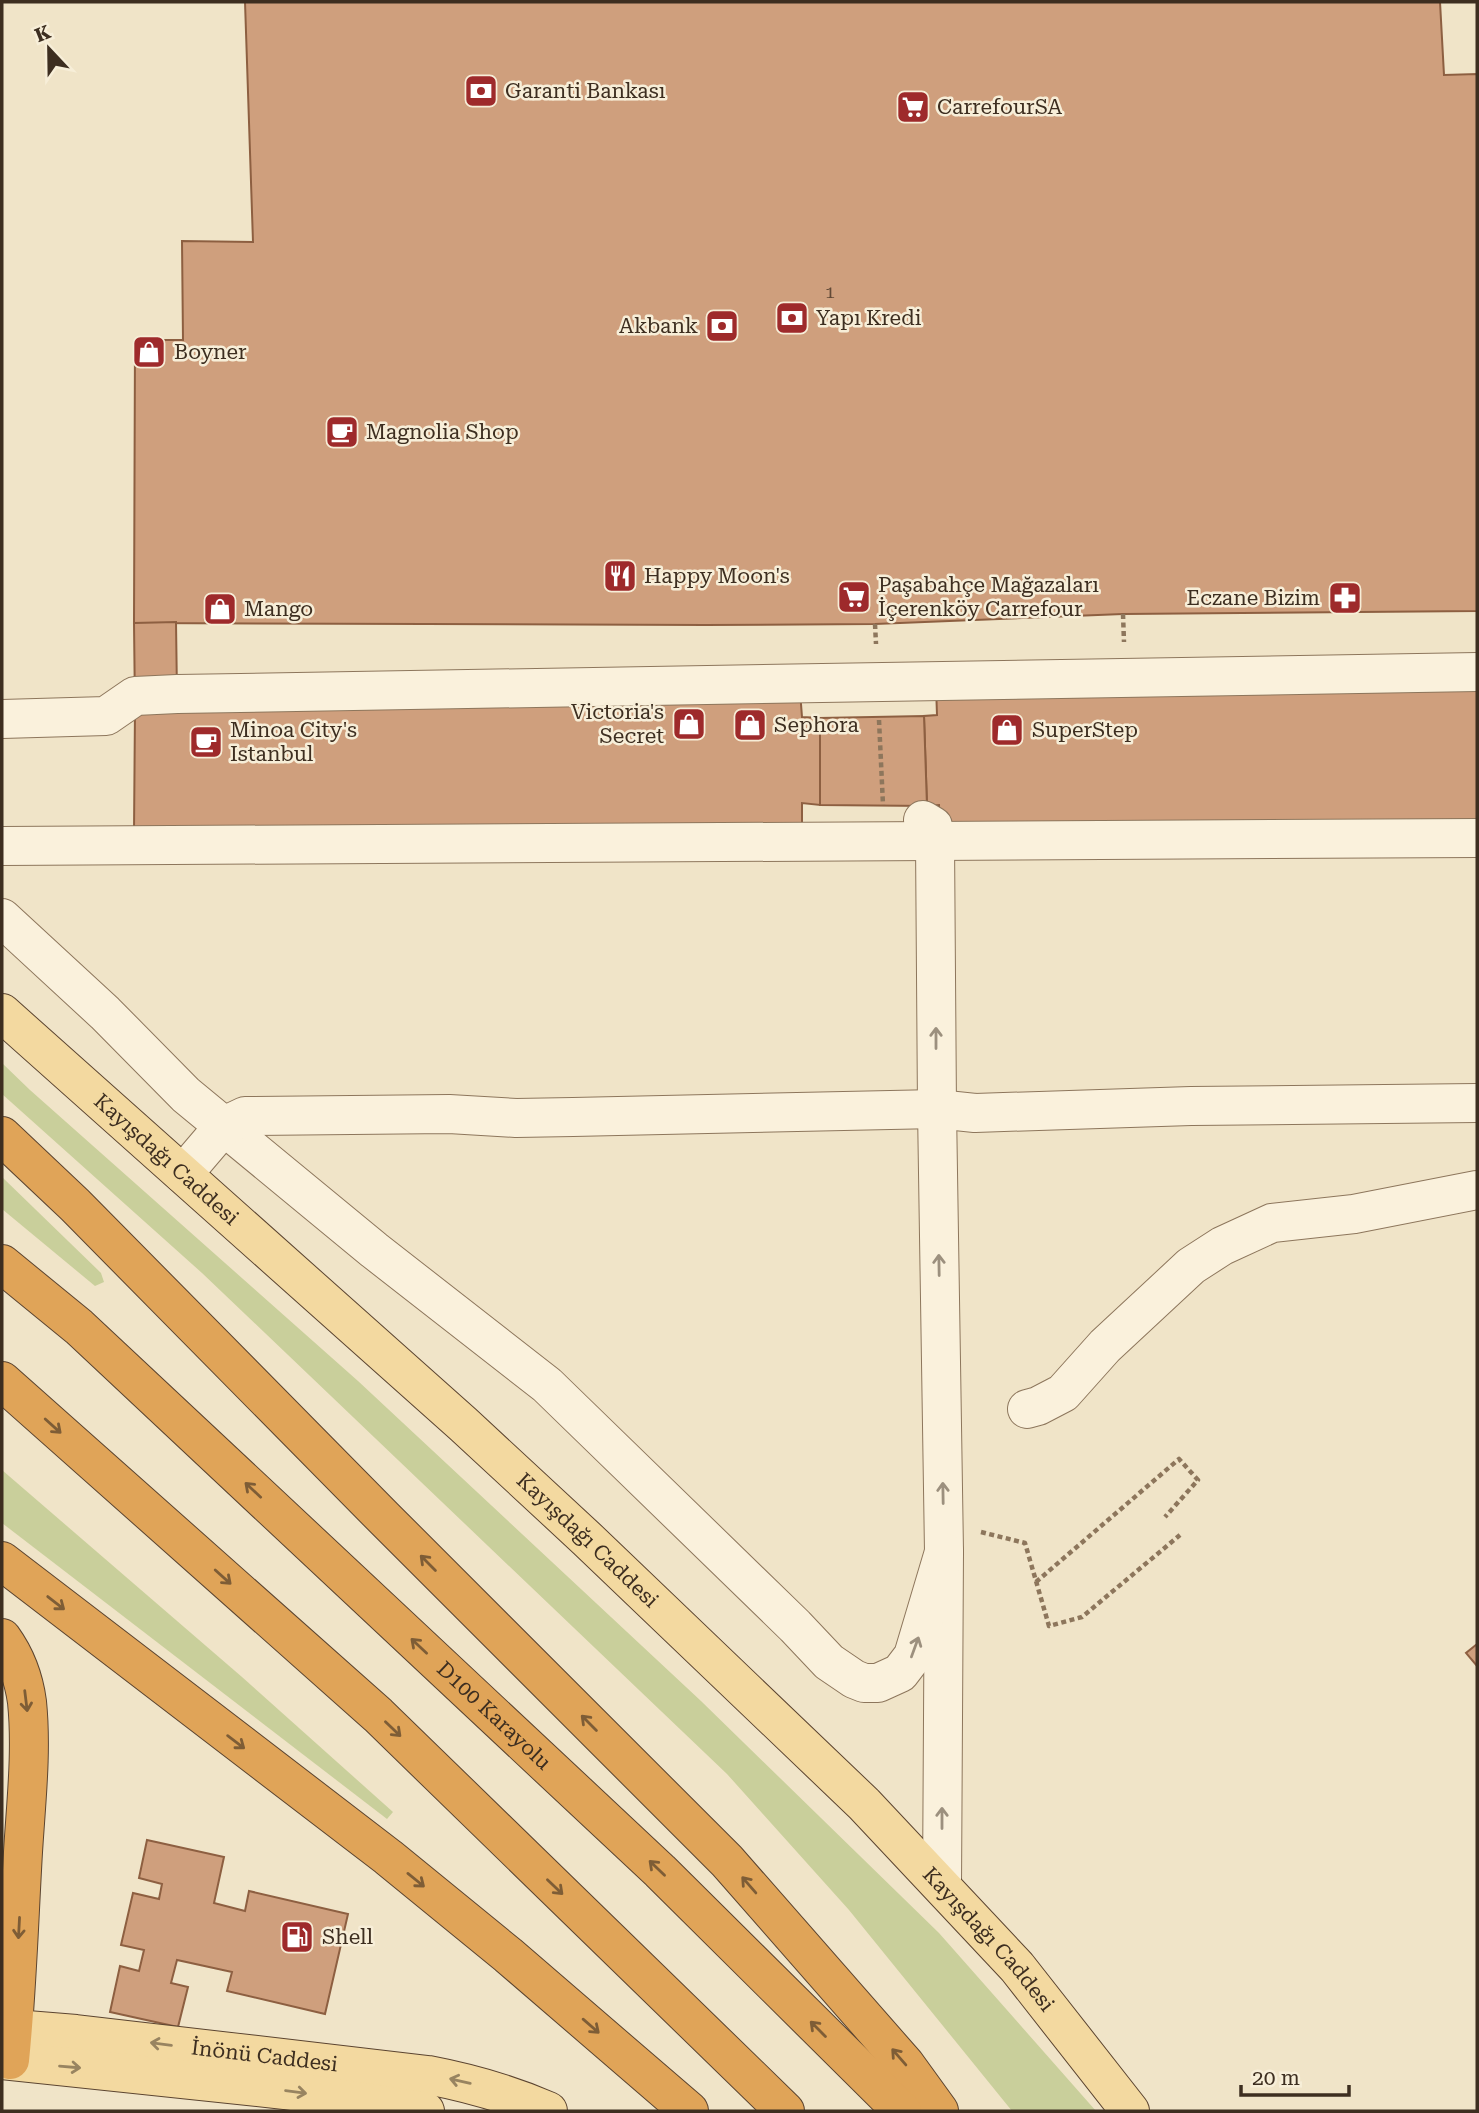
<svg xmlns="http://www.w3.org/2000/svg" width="1479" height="2113" font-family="'Roboto Serif',serif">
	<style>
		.green { fill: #c9cf9b }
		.building { fill: #cf9f7d; stroke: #8d5f41; stroke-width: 2 }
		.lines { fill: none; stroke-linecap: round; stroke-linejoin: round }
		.minor-casing { stroke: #8d765c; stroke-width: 40 }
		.major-casing { stroke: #5b4430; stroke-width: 40 }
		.highway-casing { stroke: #5b4430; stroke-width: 40 }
		.path { stroke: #8d765c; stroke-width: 4.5; stroke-dasharray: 5 3.5; stroke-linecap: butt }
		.minor { stroke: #faf1dc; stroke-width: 38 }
		.major { stroke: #f3d9a0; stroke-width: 38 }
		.highway { stroke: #e0a458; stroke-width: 38 }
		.oneway { stroke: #9c907e }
		.oneway2 { stroke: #7e5d36 }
		.oneway3 { stroke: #988460 }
		.labels { text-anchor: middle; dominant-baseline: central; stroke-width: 5; stroke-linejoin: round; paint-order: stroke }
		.number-label { font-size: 18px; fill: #624a37 }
		.poi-label { font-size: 21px; fill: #3d2e20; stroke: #f7eed8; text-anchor: start }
		.street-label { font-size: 21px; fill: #3d2e20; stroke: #f7eed8 }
	</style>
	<rect width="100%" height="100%" fill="#f0e4c8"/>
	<g class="green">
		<path d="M2 1063 30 1090 358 1381 701 1701 939 1933 1096 2111H1012L849 1910 727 1774 202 1273 2 1094Z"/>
		<path d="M2 1177 101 1273 104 1282 95 1286 2 1209Z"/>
		<path d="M2 1470 242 1677 393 1812 387 1819 2 1523Z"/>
	</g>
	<g class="building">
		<path d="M245 2H1440L1444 75 1477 74V611L1123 614 875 624 705 625 134 623 135 340H183L182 241 253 242Z"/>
		<path d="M176 622 177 694 135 709 134 623Z"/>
		<path d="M1477 681V829L940 835 939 805 927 806 924 716 937 715 936 686Z"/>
		<path d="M800 691 802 717 820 718V805L802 803V836L134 832 135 709Z"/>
		<path d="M924 716 927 806 820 805V718Z"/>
		<path d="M1477 1644V1666L1466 1653Z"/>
		<path d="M147 1840 224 1857 214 1903 245 1911 249 1891 348 1914 325 2014 227 1991 232 1972 177 1960 171 1983 188 1987 178 2027 110 2012 120 1966 139 1971 144 1950 121 1945 133 1893 159 1899 162 1884 139 1878Z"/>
	</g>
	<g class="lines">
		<defs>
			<g id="minor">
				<path d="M2 719 106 716 135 696 177 694 1477 672"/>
				<path d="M923 820 933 826 935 841 937 1109 944 1552 942 1886"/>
				<path d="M2 846 1477 838"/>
				<path d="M2 918 105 1013 186 1095 374 1250 547 1385 795 1626 829 1662 854 1679 864 1683H878L900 1673 913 1656 944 1552"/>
				<path d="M183 1174 224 1126 245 1116 449 1114 516 1118 573 1117 937 1109 975 1113 1191 1106 1477 1103"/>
				<path d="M1027 1409 1038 1406 1063 1393 1105 1346 1191 1266 1222 1246 1272 1223 1354 1214 1477 1190"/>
			</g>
			<g id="major">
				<path id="s1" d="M2 1013 463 1424 587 1539 864 1804 1017 1967 1130 2111"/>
				<path id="s2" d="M2 2028 76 2034 428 2075C470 2083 509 2094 548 2111"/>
				<path d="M2 2060 285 2090 425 2111"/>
			</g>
			<g id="highway">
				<path d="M2 1136 75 1205 385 1519 727 1861 905 2064 939 2111"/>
				<path id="s3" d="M2 1264 79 1327 660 1871 902 2111"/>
				<path d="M2 1381 378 1715 785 2111"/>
				<path d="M2 1561 388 1857 508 1955 689 2111"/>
				<path d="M2 1638C15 1656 24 1679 27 1702 32 1751 26 1803 23 1852 19 1921 17 1991 10 2060"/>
			</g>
		</defs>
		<use href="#minor" class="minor-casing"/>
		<use href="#major" class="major-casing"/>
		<use href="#highway" class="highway-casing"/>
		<g class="path">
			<path d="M1123 614 1124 642"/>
			<path d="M875 624 876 644"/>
			<path d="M879 720 883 805"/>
			<path d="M981 1532 1025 1543 1049 1626 1082 1617 1180 1535"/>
			<path d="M1036 1582 1179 1459 1198 1480 1165 1517"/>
		</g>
		<use href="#minor" class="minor"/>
		<use href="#major" class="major"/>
		<use href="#highway" class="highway"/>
	</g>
	<defs><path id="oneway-shaft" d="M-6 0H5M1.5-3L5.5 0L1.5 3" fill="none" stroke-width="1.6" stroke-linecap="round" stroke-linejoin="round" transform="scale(1.75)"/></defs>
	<g class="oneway">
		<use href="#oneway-shaft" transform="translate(936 1038) rotate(-90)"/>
		<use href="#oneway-shaft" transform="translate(939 1265) rotate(-91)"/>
		<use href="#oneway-shaft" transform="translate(943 1493) rotate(-91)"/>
		<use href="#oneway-shaft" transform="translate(915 1647) rotate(-70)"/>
		<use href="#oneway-shaft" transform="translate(942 1818) rotate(-90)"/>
	</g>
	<g class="oneway2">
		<use href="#oneway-shaft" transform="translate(53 1426) rotate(42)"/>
		<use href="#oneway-shaft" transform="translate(253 1490) rotate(-137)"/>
		<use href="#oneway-shaft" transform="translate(428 1563) rotate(-135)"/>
		<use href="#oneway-shaft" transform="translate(223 1577) rotate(42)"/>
		<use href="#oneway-shaft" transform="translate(56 1603) rotate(38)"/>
		<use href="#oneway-shaft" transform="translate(419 1646) rotate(-137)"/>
		<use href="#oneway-shaft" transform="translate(26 1701) rotate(83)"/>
		<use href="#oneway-shaft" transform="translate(589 1723) rotate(-135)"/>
		<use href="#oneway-shaft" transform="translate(393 1729) rotate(44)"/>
		<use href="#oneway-shaft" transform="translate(236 1742) rotate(37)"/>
		<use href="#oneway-shaft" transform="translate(657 1868) rotate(-136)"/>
		<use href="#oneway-shaft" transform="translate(416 1880) rotate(39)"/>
		<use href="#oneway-shaft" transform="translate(749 1885) rotate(-131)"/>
		<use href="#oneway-shaft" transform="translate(555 1887) rotate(44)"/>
		<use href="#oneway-shaft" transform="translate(19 1928) rotate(93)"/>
		<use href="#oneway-shaft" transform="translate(591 2026) rotate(41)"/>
		<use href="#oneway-shaft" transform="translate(818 2029) rotate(-135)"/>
		<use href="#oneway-shaft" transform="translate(899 2057) rotate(-131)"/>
	</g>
	<g class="oneway3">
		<use href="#oneway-shaft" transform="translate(161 2044) rotate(-173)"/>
		<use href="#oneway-shaft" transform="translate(70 2067) rotate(5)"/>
		<use href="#oneway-shaft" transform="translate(460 2081) rotate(-167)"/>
		<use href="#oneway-shaft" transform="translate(296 2092) rotate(7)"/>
	</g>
	<defs>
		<symbol id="bank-square" viewBox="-11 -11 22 22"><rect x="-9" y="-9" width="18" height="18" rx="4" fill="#9e2a2b" stroke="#f7eed8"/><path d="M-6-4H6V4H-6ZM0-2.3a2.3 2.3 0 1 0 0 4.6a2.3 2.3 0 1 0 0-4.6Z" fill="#fff"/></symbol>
		<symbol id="supermarket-square" viewBox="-11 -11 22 22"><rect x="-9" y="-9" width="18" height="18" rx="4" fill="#9e2a2b" stroke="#f7eed8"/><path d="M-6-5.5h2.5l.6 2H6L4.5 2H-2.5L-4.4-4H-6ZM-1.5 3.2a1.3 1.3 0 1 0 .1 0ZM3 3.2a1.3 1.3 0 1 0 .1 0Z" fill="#fff"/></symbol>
		<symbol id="shop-square" viewBox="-11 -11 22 22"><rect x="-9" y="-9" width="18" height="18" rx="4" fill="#9e2a2b" stroke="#f7eed8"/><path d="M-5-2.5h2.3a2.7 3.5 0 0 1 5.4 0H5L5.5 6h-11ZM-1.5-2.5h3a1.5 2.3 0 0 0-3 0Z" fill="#fff"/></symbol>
		<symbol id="cafe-square" viewBox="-11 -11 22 22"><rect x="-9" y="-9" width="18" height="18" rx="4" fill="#9e2a2b" stroke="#f7eed8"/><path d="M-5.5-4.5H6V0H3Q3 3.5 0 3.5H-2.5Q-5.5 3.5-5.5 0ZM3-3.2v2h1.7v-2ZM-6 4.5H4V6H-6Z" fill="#fff"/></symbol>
		<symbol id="restaurant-square" viewBox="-11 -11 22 22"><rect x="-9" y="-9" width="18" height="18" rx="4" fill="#9e2a2b" stroke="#f7eed8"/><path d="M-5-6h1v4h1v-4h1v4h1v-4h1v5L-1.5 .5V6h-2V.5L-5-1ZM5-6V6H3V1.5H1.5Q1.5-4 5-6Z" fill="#fff"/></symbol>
		<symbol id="pharmacy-square" viewBox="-11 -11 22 22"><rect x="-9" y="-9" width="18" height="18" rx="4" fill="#9e2a2b" stroke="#f7eed8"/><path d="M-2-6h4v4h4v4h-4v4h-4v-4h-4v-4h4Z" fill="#fff"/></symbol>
		<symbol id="fuel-square" viewBox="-11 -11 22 22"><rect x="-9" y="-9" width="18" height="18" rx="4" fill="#9e2a2b" stroke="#f7eed8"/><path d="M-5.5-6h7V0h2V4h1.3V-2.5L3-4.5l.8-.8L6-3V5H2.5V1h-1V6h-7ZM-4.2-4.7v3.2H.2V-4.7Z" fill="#fff"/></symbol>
	</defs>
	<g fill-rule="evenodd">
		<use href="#bank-square" x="462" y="72" width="38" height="38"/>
		<use href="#supermarket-square" x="894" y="88" width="38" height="38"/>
		<use href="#bank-square" x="773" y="299" width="38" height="38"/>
		<use href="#bank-square" x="703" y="307" width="38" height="38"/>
		<use href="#shop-square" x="130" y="333" width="38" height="38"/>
		<use href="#cafe-square" x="323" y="413" width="38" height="38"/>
		<use href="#restaurant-square" x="601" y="557" width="38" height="38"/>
		<use href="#supermarket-square" x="835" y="578" width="38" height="38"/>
		<use href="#pharmacy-square" x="1326" y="579" width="38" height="38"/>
		<use href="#shop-square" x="201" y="590" width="38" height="38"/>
		<use href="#shop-square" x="670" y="705" width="38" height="38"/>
		<use href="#shop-square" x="731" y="706" width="38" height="38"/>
		<use href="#shop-square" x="988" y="711" width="38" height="38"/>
		<use href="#cafe-square" x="187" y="723" width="38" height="38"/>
		<use href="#fuel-square" x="278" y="1918" width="38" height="38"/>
	</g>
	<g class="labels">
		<g class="number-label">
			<text x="830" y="291">1</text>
		</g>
		<g class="poi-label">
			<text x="505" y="91">Garanti Bankası</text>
			<text x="937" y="107">CarrefourSA</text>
			<text x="816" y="318">Yapı Kredi</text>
			<text x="698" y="326" text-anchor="end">Akbank</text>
			<text x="174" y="352">Boyner</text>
			<text x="366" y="432">Magnolia Shop</text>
			<text x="644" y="576">Happy Moon's</text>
			<text x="878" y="585">Paşabahçe Mağazaları<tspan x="878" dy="24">İçerenköy Carrefour</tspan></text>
			<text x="1320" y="598" text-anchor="end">Eczane Bizim</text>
			<text x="244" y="609">Mango</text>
			<text x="664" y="712" text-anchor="end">Victoria's<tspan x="664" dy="24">Secret</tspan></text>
			<text x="774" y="725">Sephora</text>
			<text x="230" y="730">Minoa City's<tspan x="230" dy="24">Istanbul</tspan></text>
			<text x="1032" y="730">SuperStep</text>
			<text x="322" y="1937">Shell</text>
		</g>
		<g class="street-label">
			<text stroke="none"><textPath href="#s1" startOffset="220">Kayışdağı Caddesi</textPath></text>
			<text stroke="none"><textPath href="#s1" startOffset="788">Kayışdağı Caddesi</textPath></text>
			<text stroke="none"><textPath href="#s3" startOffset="668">D100 Karayolu</textPath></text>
			<text stroke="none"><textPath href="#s1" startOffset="1354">Kayışdağı Caddesi</textPath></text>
			<text stroke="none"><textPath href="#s2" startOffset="264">İnönü Caddesi</textPath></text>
		</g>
	</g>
	<rect width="1479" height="2113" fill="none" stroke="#3d2e20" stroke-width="7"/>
	<g transform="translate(49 49) rotate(338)" stroke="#f7eed8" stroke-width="5" paint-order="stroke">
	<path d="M0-5L12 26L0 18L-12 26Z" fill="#3d2e20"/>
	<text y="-10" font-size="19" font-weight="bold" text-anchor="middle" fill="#3d2e20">K</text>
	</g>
	<path d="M1241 2085v10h108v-10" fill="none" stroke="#3d2e20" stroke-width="3.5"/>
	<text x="1252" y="2085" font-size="21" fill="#3d2e20" stroke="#f7eed8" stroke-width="5" paint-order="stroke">20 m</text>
</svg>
